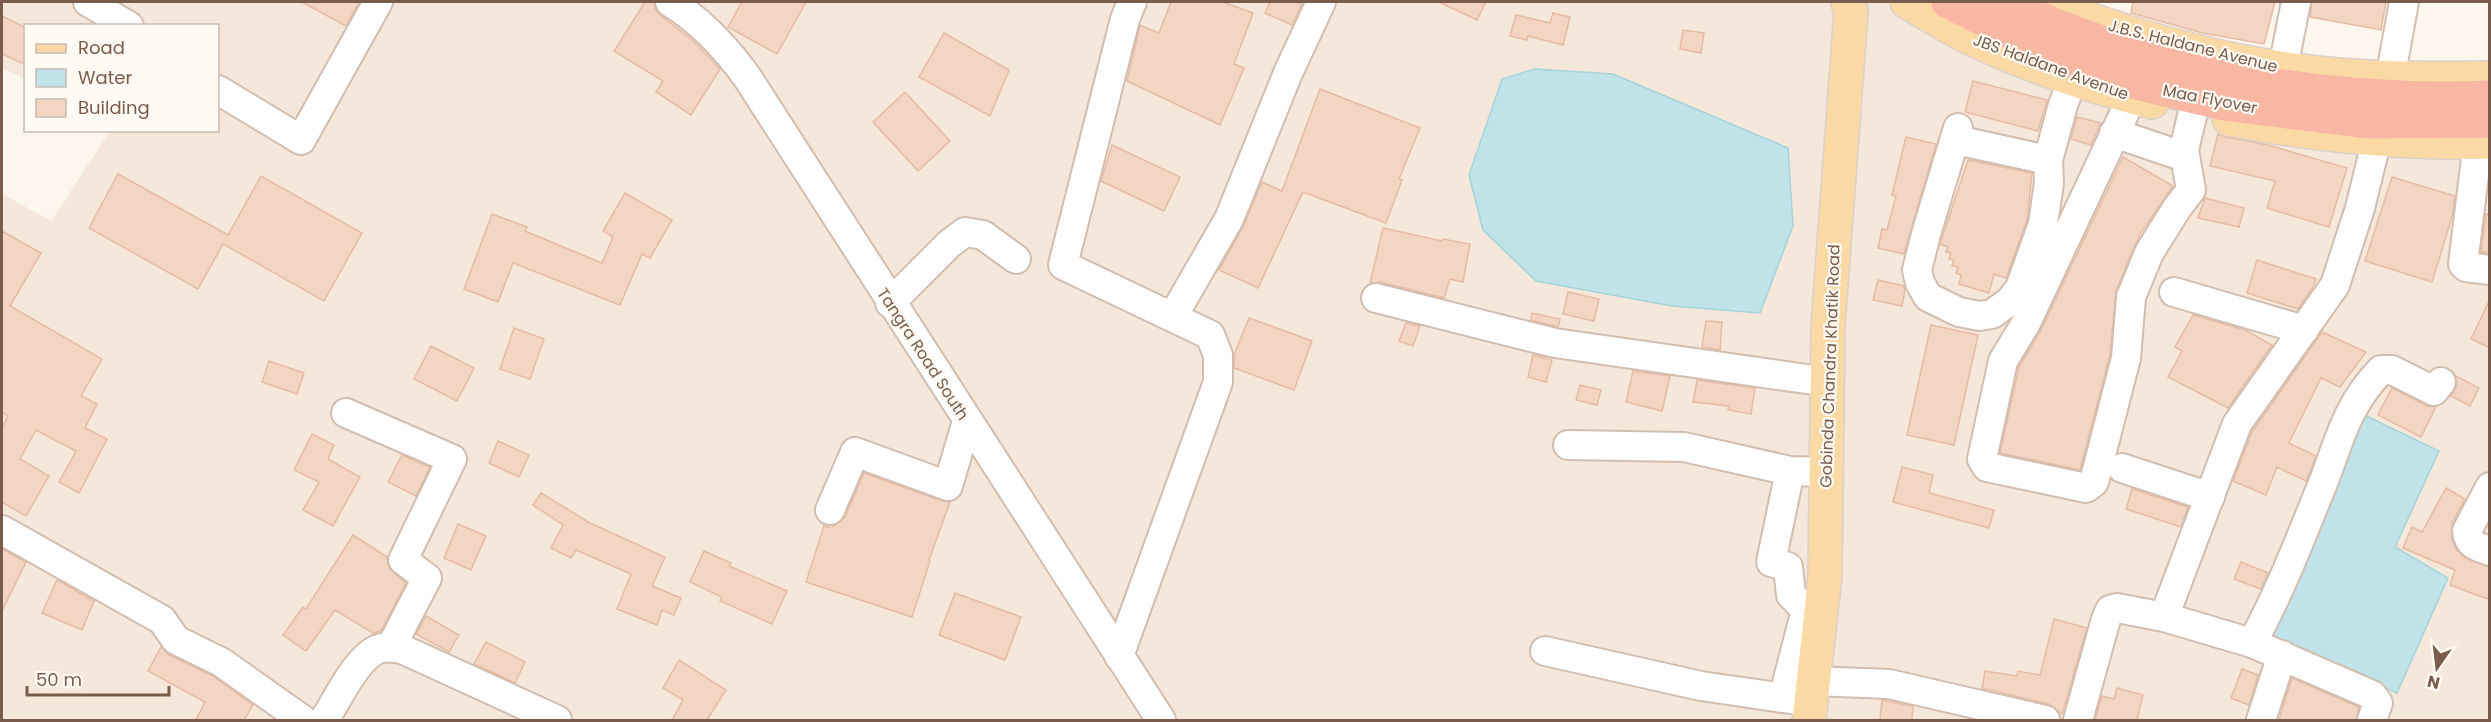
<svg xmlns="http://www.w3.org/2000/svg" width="2491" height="722" font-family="Poppins,sans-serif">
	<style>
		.residential { fill: #f5e8da; fill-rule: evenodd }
		.water { fill: #bfe3e8; stroke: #a5d3da; stroke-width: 1.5 }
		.building { fill: #f3d5c3; stroke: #e6bba3; stroke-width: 1.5 }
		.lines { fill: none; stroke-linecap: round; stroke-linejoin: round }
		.minor-casing { stroke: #d1beb0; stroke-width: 32 }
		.major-casing { stroke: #dad1cd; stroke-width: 36 }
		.highway-casing { stroke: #dad1cd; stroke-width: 36 }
		.minor { stroke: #fff; stroke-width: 28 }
		.major { stroke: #fbd9a5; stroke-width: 33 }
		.highway { stroke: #f7b7a3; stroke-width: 33 }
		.labels { text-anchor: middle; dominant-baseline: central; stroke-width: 4.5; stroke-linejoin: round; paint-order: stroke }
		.street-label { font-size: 16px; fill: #7a5c4d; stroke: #fffaf3 }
	</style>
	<rect width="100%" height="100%" fill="#fdf6ec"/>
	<path class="residential" d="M2 2H1945L2489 121V720H2V194L51 221 110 131 218 130V26H26L25 79 2 68ZM1536 281 1760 312 1672 306ZM2356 411 2439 451 2395 547Z"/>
	<g class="water">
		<path d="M1535 69 1613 74 1788 148 1793 226 1760 313 1672 306 1536 281 1483 230 1469 175 1502 79Z"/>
		<path d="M2356 411 2439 451 2395 547 2448 578 2397 693 2266 637Z"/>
	</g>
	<g class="building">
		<path d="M302 2H359L346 26Z"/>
		<path d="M645 2H654L655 9 660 15 691 39 720 69 691 115 656 92 663 81 614 51Z"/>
		<path d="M742 2H806L777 54 728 27Z"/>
		<path d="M1171 2H1223L1253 13 1234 64 1244 68 1220 125 1127 81 1140 25 1159 33Z"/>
		<path d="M1270 2H1295L1302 4 1292 25 1265 13Z"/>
		<path d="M1439 2H1486L1477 20Z"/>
		<path d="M2133 2H2275L2264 44 2202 33 2131 13Z"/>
		<path d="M2312 2H2386L2381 30 2310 17Z"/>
		<path d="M1553 13 1570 17 1563 45 1528 36 1527 40 1510 36 1516 15 1550 23Z"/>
		<path d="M2 16 26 28V65L2 54Z"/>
		<path d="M1683 30 1704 33 1701 53 1680 49Z"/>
		<path d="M944 33 1009 70 990 116 919 77Z"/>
		<path d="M1973 81 2047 100 2038 131 1965 112Z"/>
		<path d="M1320 89 1420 128 1399 179 1402 180 1386 223 1303 192 1258 288 1219 270 1243 227 1262 182 1282 191Z"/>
		<path d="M905 92 950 141 918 171 873 122Z"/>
		<path d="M2077 117 2101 123 2091 145 2071 139Z"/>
		<path d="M2218 134 2226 137 2268 145 2347 168 2329 227 2267 208 2275 181 2210 166Z"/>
		<path d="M1906 137 1936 144 1904 254 1878 248 1882 229 1887 230 1896 196 1892 195Z"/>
		<path d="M1112 145 1180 177 1164 211 1101 181Z"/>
		<path d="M2123 157 2173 186 2140 234 2116 291 2110 355 2080 470 2000 453 2019 367 2041 330Z"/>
		<path d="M1968 160 2032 173 2027 220 2006 278 1994 274 1989 293 1959 284 1961 275 1956 273 1958 267 1952 266 1954 260 1949 259 1951 253 1946 252 1948 247 1940 244Z"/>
		<path d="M118 174 228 235 261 176 362 233 324 301 223 244 198 289 89 228Z"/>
		<path d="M2392 177 2455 196 2452 217 2432 282 2365 261Z"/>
		<path d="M625 193 672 220 650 258 642 254 620 305 513 263 498 302 464 289 492 214 527 227 525 231 602 263 613 237 603 231Z"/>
		<path d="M2205 198 2244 208 2239 227 2198 218Z"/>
		<path d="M2486 214H2490V253L2481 252Z"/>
		<path d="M1383 228 1442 241 1443 239 1470 244 1463 282 1450 279 1444 298 1380 282 1370 283Z"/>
		<path d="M2 231 41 253 10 306 102 359 81 396 97 404 85 428 107 439 79 493 59 482 76 451 36 430 20 459 49 476 26 516 2 502V428L8 416 2 412Z"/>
		<path d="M2257 260 2316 279 2313 287 2298 309 2247 293Z"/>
		<path d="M1878 280 1904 286 1905 290 1902 306 1873 300Z"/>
		<path d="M1568 292 1599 299 1594 321 1563 314Z"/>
		<path d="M2490 299V348L2471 339Z"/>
		<path d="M1532 313 1560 319 1558 327 1531 320Z"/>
		<path d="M2193 315 2245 330 2272 345 2228 408 2168 377 2182 351 2175 347Z"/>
		<path d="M1249 318 1312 341 1294 390 1234 368V355Z"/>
		<path d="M1706 321 1722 322 1720 350 1702 347Z"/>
		<path d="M1406 323 1420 326 1413 346 1399 341Z"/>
		<path d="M1931 325 1978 335 1954 445 1907 435Z"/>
		<path d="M514 328 544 339 530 379 500 369Z"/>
		<path d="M2322 332 2366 352 2340 387 2321 378 2289 443 2316 456 2306 481 2277 467 2266 495 2233 481 2252 432Z"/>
		<path d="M431 346 474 368 457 401 414 379Z"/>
		<path d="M1533 355 1552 360 1546 382 1528 377Z"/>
		<path d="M269 361 304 373 297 394 262 382Z"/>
		<path d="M1633 371 1670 376 1662 411 1626 402Z"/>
		<path d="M2456 376 2479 388 2470 406 2451 396 2457 385Z"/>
		<path d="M1697 380 1755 388 1751 414 1728 410 1729 406 1693 402Z"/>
		<path d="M1580 385 1601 390 1597 405 1576 400Z"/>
		<path d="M2392 388 2427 406 2436 407 2421 437 2378 415Z"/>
		<path d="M312 434 334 445 328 459 360 477 333 526 303 510 319 482 294 470Z"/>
		<path d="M498 441 529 455 519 477 489 463Z"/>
		<path d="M402 455 430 467 416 496 388 482Z"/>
		<path d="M1902 467 1933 475 1929 493 1994 510 1989 528 1893 502Z"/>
		<path d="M864 473 942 501 950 502 929 560 930 561 912 617 806 582 824 526 831 528 845 517Z"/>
		<path d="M2446 488 2465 499 2452 523V539L2456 549 2464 557 2490 567V600L2450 585 2455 570 2403 548 2412 527 2422 532Z"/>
		<path d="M2132 489 2188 507 2181 527 2126 509Z"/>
		<path d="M541 493 590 523 665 557 652 586 681 598 674 615 662 610 657 625 617 609 631 574 576 550 571 558 551 548 563 525 533 505Z"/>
		<path d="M458 524 486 536 471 570 444 558Z"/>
		<path d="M353 535 387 557 389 568 406 583 381 631 373 633 335 610 306 651 283 635 303 607 306 609Z"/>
		<path d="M2 549 26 562 2 611Z"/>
		<path d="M704 551 731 563 729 566 787 591 772 624 720 601 722 597 690 582Z"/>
		<path d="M2241 562 2268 573 2261 589 2234 579Z"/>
		<path d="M57 580 94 601 82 630 42 613Z"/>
		<path d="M955 593 1021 617 1005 660 939 635Z"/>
		<path d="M426 616 459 635 449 652 416 634Z"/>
		<path d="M2054 619 2087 628 2062 714 2049 704 1982 688 1985 671 2017 676 2018 671 2040 675Z"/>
		<path d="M486 642 525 662 515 683 474 664Z"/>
		<path d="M161 647 169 655 213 676 253 705 244 720H196L205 702 148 671Z"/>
		<path d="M679 660 726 690 707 720H672L683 700 663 688Z"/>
		<path d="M2242 669 2258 675 2249 705 2231 698Z"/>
		<path d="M2292 678 2359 707 2356 720H2279Z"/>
		<path d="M2117 688 2143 695 2137 720H2095L2102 696 2114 699Z"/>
		<path d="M1882 700 1913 706 1912 720H1880Z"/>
	</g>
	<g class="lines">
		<defs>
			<g id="minor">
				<path d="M88 2 129 26"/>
				<path d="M670 2C701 21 726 48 747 77L1161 720"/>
				<path d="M2283 68 2296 2"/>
				<path d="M2390 79 2404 2"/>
				<path d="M218 90 301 140 378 2"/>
				<path d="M2132 97 2026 323 2003 361 1982 459 1987 467 2086 488 2094 482 2126 358 2131 297 2149 253 2177 208 2191 190 2184 150 2193 112"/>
				<path d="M1958 128 1926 234 1917 270 1920 283 1928 297 1959 312 1980 316 1992 314 2010 301 2020 288 2043 224 2049 183 2048 160 2063 105 2073 78"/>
				<path d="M2114 133 2185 157"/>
				<path d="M1956 140 2048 160"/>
				<path d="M2478 142 2463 264 2466 267 2490 270"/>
				<path d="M2174 292 2304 330"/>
				<path d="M1376 298 1555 343 1827 382"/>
				<path d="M890 303 949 244 965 232 983 235 1016 259"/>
				<path d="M1173 316 1229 219 1288 73 1321 2"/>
				<path d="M346 413 452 459 403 560 427 578 391 647"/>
				<path d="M1568 445 1684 447 1790 471 1826 472"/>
				<path d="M2122 468 2210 497"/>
				<path d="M2490 487 2467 531C2468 545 2478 547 2490 551"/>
				<path d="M830 510 855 452 948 486 967 421"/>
				<path d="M2 530 162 620 176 640 221 662 303 720"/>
				<path d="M2164 617 2237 424 2335 285 2360 208 2377 139"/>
				<path d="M2252 643C2280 592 2301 537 2323 483 2340 439 2347 405 2381 370H2392L2434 391 2441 382"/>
				<path d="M1545 651 1701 686 1811 702"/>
				<path d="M1119 656 1218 382V355L1210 335 1063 265 1125 19 1132 2"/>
				<path d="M1814 681 1889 684 2045 720"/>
				<path d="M1783 698 1806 610 1791 595 1788 567 1771 562 1790 471"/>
				<path d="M324 720C337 701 356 658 378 649 386 646 394 648 402 649L557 720"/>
				<path d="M2078 720 2106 619 2110 610 2117 608 2164 617 2252 643 2372 695 2378 703 2372 720"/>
				<path d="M2261 720 2282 655"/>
			</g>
			<g id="major">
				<path d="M1907 2C1926 13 1946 26 1966 36 2025 65 2089 86 2152 102"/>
				<path d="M2044 2C2118 32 2214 60 2294 70 2359 79 2424 79 2490 78"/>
				<path d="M2229 119C2315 135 2402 144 2490 142"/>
				<path d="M1809 720 1825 576 1828 326 1851 12 1848 2"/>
			</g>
			<g id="highway">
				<path d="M1948 2 2059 57 2140 84 2224 104 2367 122 2490 121"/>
				<path d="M2003 2C2153 73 2323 104 2490 97"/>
			</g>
		</defs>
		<use href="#minor" class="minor-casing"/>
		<use href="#major" class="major-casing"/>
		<use href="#highway" class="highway-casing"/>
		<use href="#minor" class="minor"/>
		<use href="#major" class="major"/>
		<use href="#highway" class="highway"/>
	</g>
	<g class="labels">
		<g class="street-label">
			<text transform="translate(2193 46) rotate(14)">J.B.S. Haldane Avenue</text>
			<text transform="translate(2051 67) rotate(20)">JBS Haldane Avenue</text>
			<text transform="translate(2210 99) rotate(11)">Maa Flyover</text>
			<text transform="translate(923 354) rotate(57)">Tangra Road South</text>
			<text transform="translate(1830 366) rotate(-88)">Gobinda Chandra Khatik Road</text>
		</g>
	</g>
	<rect width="2491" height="722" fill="none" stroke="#7a5c4d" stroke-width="6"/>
	<rect x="24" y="24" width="195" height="108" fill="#fffaf3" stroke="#cabbb1" stroke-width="1.5"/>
	<rect x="36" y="44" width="30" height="9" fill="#fbd9a5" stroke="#cabbb1" stroke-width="1.5"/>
	<text x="78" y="54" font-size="18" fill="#7a5c4d">Road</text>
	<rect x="36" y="69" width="30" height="18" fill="#bfe3e8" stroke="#cabbb1" stroke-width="1.5"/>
	<text x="78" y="84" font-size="18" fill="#7a5c4d">Water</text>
	<rect x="36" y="99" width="30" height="18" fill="#f3d5c3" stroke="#cabbb1" stroke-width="1.5"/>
	<text x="78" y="114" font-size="18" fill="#7a5c4d">Building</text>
	<g transform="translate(2437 668) rotate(194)" stroke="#fffaf3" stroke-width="4.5" paint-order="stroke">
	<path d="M0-4.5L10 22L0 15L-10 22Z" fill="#7a5c4d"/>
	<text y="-9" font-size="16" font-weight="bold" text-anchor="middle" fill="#7a5c4d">N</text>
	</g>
	<path d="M27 686v9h142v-9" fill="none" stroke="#7a5c4d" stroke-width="3"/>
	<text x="36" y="686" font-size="18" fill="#7a5c4d" stroke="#fffaf3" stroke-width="4.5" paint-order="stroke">50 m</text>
</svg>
